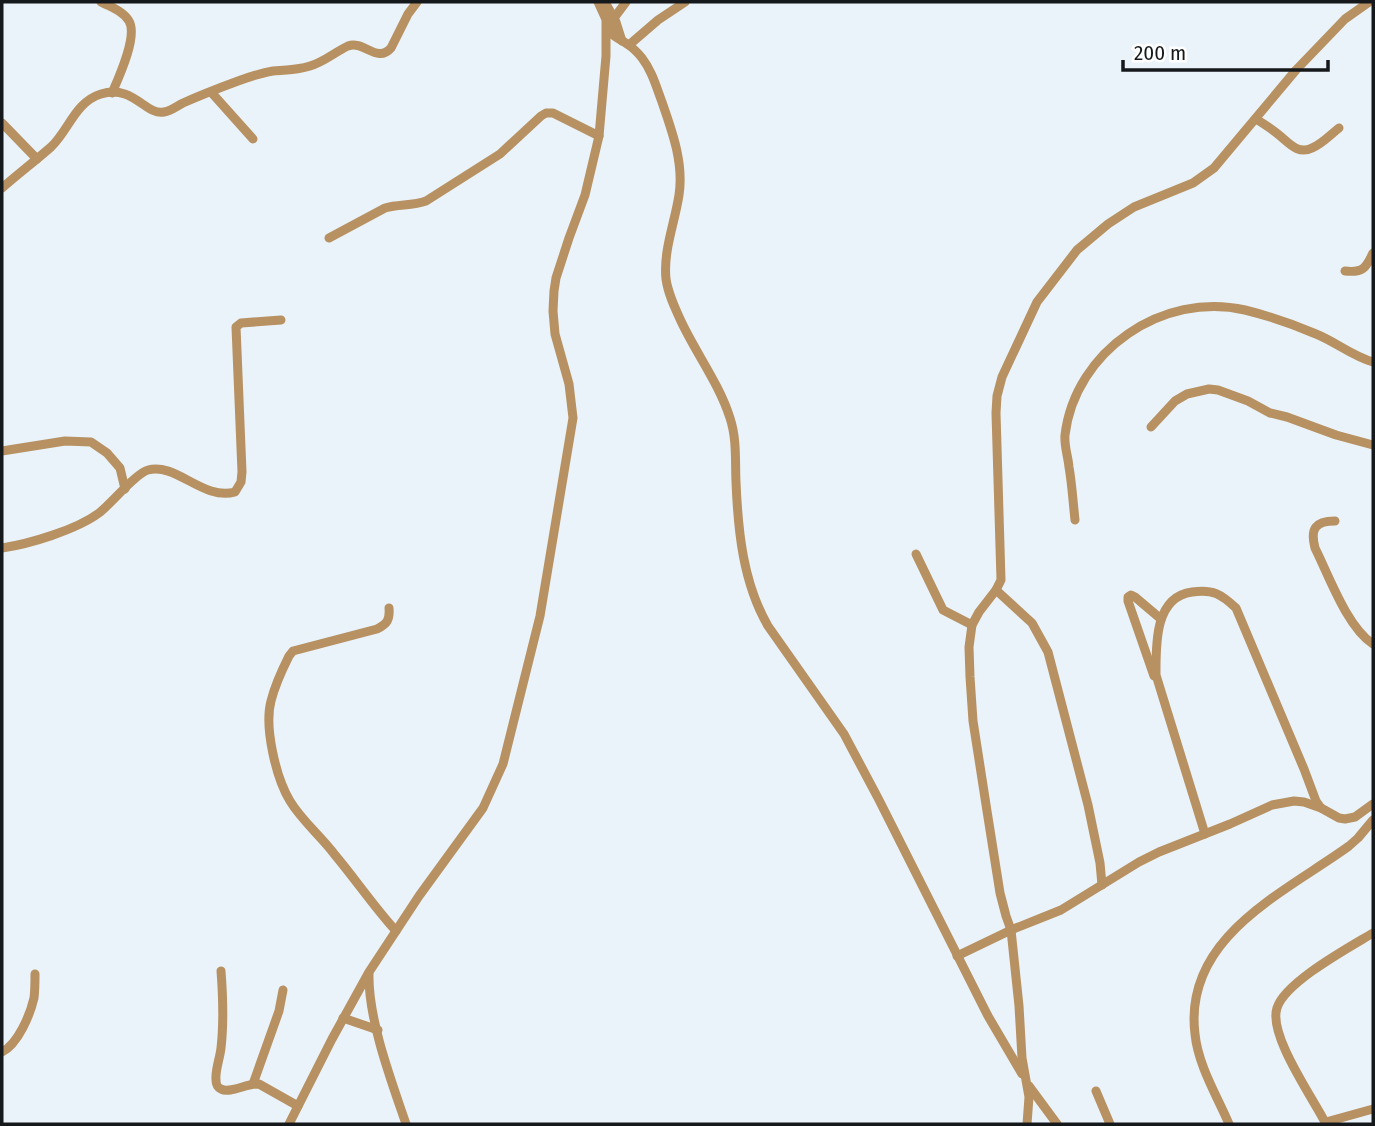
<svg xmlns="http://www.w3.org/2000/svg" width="1375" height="1126" font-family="'Fira Sans Condensed',sans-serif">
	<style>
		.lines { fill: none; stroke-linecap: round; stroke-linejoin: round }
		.minor { stroke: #b79162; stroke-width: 9 }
	</style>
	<rect width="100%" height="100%" fill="#eaf3f9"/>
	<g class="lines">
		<g class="minor">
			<path d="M101 2C111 7 123 11 129 21 138 36 119 77 112 93"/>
			<path d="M598 2 613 35C618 39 622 40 627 44 632 47 638 53 642 58 652 71 656 86 662 102 672 131 684 163 679 195 675 222 663 251 666 279 668 293 674 306 680 319 695 352 719 383 730 418 737 439 735 461 736 482 738 531 743 583 768 626L844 734 878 798 988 1016 1022 1074"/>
			<path d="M605 2 616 22 622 41"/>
			<path d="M614 18 626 2"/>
			<path d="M629 45 658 20 685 2"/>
			<path d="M211 92 253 139"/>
			<path d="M1256 119C1264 124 1272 129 1279 135 1289 143 1298 155 1312 148 1322 144 1330 135 1339 128"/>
			<path d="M2 123 37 159"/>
			<path d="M2 188C18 174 35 161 51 147 69 130 75 102 101 94 133 84 146 116 164 112 171 111 177 106 183 103 201 95 219 88 238 81 249 77 261 73 273 71 286 70 298 70 310 66 324 62 335 52 348 46 364 40 377 64 391 48L408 14 417 2"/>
			<path d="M329 238 385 208C399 204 412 206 426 201L500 154 541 116 546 113H553L599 136"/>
			<path d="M1345 271C1363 273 1366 268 1373 253"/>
			<path d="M1151 427 1175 401 1187 394 1209 389 1218 390 1248 401 1270 413 1287 417 1336 435 1373 445"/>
			<path d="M2 451 65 441 91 442 107 453 120 468 125 489"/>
			<path d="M1075 520C1073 502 1072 484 1069 467 1068 456 1064 446 1065 435 1075 351 1163 291 1245 310 1269 316 1293 324 1316 334 1336 342 1352 356 1373 362"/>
			<path d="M1335 521C1315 521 1310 529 1315 548 1329 576 1347 627 1373 644"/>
			<path d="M2 548C29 544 76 530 99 513 111 504 136 473 148 470 176 462 203 501 235 492L241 482 242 472 236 327 241 323 281 320"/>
			<path d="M916 554 943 610 972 625"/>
			<path d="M996 590 1032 623 1048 652 1088 805 1100 863 1102 885"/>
			<path d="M389 608C390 620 387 624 377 629L293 651 289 656C282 670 275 685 271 701 264 727 276 778 290 801 302 821 321 836 335 855 356 880 374 907 396 931"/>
			<path d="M1154 676 1128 601V597L1131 595 1135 597 1161 619"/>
			<path d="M1205 834 1156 675C1156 646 1154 597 1192 592 1213 589 1221 594 1236 608L1304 769 1316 801 1321 808"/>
			<path d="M957 956 1011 930 1061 910 1139 862 1159 852 1230 824 1272 805 1294 801 1304 802 1321 808 1339 818 1345 819 1355 817 1373 804"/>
			<path d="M221 971C223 997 224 1022 221 1048 220 1058 215 1070 216 1080 216 1085 217 1087 221 1089 230 1094 247 1083 259 1084L298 1106"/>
			<path d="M369 974C368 1019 391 1080 406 1124"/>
			<path d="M343 1018 378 1030"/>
			<path d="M2 1052C18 1044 30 1015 34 998 35 990 35 982 35 974"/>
			<path d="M253 1084 279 1011 283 990"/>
			<path d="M1029 1086 1057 1124"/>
			<path d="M1096 1091 1110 1124"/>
			<path d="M1326 1122 1373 1109"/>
			<path d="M289 1124 332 1039 369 972 419 896 483 808 503 764 540 616 573 418 569 384 555 334 553 311 554 291 556 278 569 238 585 195 599 136 606 56V22L611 13"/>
			<path d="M1027 1124 1029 1097 1022 1058 1019 1006 1011 930 1006 916 1000 893 987 811 973 721 970 677 969 647 972 625 979 612 996 590 1001 580 996 413 997 396 1002 377 1037 302 1077 250 1108 224 1134 207 1193 183 1214 168 1296 70 1345 19 1369 2"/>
			<path d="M1229 1124C1217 1096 1198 1065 1195 1034 1183 937 1284 893 1349 846L1358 838 1373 820"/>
			<path d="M1326 1124C1313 1098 1268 1035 1277 1008 1285 982 1350 947 1373 933"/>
		</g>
	</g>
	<rect width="1375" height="1126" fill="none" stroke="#16191c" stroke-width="7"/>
	<path d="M1123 60v10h205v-10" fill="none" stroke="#16191c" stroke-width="3.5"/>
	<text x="1134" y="60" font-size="21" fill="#16191c" stroke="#ffffff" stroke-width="5" paint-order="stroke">200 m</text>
</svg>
